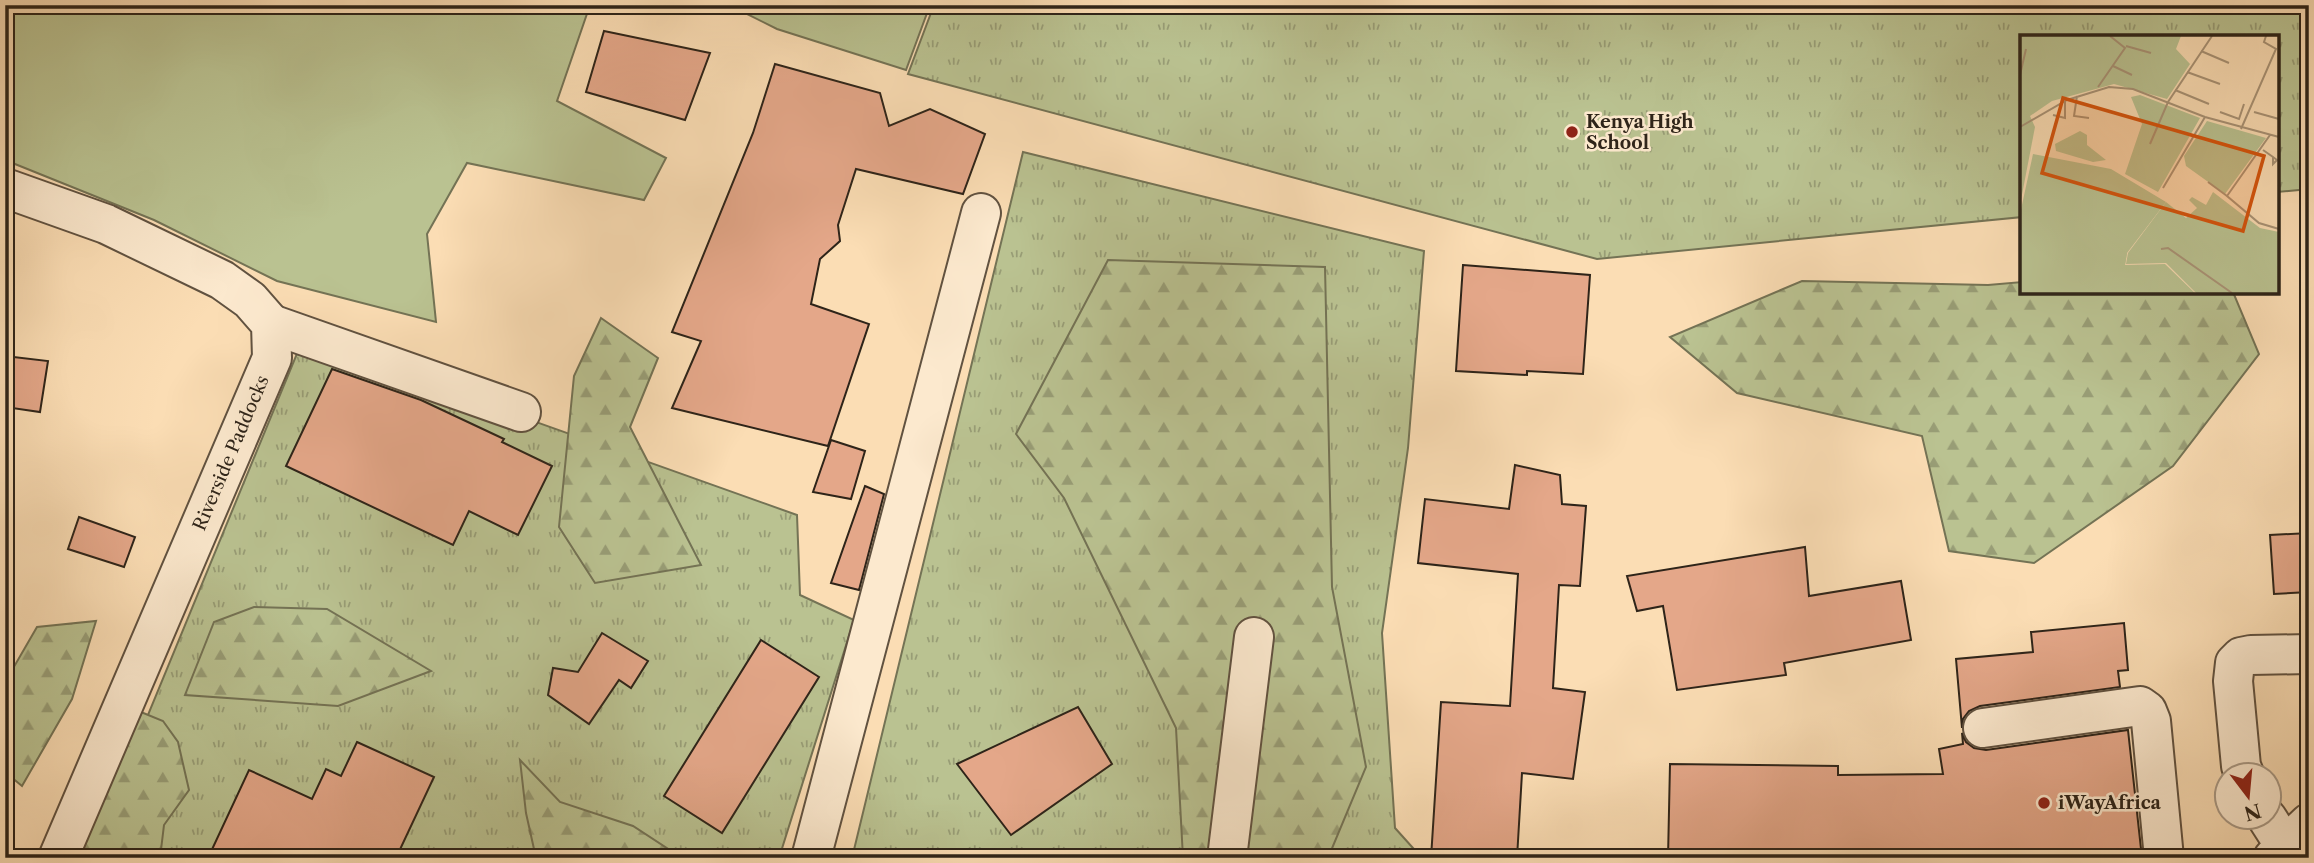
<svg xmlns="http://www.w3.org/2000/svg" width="2314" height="863" font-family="'Libre Caslon Text',serif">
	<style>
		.grass { fill: url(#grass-tufts); stroke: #747355; stroke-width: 2 }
		.forest { fill: url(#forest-firs); stroke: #747355; stroke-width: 2 }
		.garden { fill: #bac291; stroke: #747355; stroke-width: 2 }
		.building { fill: #e4a789; stroke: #2e2419; stroke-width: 2 }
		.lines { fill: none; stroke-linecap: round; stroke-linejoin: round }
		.minor-casing { stroke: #615240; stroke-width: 42 }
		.minor { stroke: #fce9ce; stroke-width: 38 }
		.poi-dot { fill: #8f2418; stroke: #fce9ce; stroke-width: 2.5 }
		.labels { text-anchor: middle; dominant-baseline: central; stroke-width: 5; stroke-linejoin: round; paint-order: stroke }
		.poi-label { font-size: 18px; font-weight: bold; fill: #2e2419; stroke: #fce9ce; text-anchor: start }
		.street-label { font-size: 18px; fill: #2e2419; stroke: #fce9ce }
		.inset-road { fill: none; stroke: #a99376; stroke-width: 2 }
		.view { fill: #d5540d; fill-opacity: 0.15; stroke: #d5540d; stroke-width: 3.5 }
		.inset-edge { fill: none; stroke: #2e2419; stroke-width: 3.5 }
	</style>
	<defs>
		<pattern id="grass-tufts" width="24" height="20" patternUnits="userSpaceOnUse" patternTransform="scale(1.75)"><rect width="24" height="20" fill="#bac291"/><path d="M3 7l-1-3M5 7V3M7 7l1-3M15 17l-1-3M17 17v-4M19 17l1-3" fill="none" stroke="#989d76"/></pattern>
		<pattern id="forest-firs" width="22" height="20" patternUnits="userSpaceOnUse" patternTransform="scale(1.75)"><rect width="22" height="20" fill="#bac291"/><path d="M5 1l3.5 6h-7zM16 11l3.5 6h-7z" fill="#989d76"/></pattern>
	</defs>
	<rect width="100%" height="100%" fill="#fbddb4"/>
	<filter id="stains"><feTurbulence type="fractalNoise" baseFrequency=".00286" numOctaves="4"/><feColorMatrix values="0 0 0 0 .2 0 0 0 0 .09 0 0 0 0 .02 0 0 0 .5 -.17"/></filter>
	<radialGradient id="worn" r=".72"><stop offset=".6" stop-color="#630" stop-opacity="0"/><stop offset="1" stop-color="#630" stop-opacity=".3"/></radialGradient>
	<g class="grass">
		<path d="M934 5H2309V189L2277 192V37H2022V217L1597 259 908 74Z"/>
		<path d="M1023 152 1424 251 1408 448 1382 633 1395 828 1422 858H852Z"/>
		<path d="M303 339 797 515 800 595 854 620 779 858H89Z"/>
	</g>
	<g class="forest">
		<path d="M1108 260 1325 267 1332 587 1366 767 1328 858H1183L1176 728 1064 498 1016 434Z"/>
		<path d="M1802 281 1988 285 2022 282V292H2233L2259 354 2173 466 2034 563 1949 551 1922 436 1737 393 1670 337Z"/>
		<path d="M601 318 658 358 630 427 701 565 595 583 559 527 574 376Z"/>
		<path d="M254 607 327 609 431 671 338 706 185 695 214 622Z"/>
		<path d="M96 621 72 699 22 786 5 772V671L11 672 37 627Z"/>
		<path d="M136 710 163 721 178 742 189 790 164 825 160 858H69Z"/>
		<path d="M520 760 560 802 633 826 682 858H536L526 813Z"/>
	</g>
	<g class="garden">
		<path d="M5 5H590L557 101 666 158 644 200 467 163 427 234 436 322 277 281 154 220 5 160Z"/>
		<path d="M729 5H930L906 70 777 29Z"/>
	</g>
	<g class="building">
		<path d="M604 31 710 53 685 120 586 92Z"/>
		<path d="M775 64 880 93 889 126 930 109 985 134 963 194 856 169 838 225 840 241 820 259 811 304 869 324 828 446 672 408 701 341 672 332 753 133Z"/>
		<path d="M1463 265 1590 275 1583 374 1527 371V375L1456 371Z"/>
		<path d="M5 356 48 361 40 412 5 407Z"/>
		<path d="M332 369 421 400 504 439 502 442 552 466 518 535 469 511 453 545 286 466Z"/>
		<path d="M831 440 865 451 851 499 813 492Z"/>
		<path d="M1515 465 1560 475 1562 504 1586 506 1580 586 1559 585 1553 688 1585 692 1573 779 1522 773 1517 858H1431L1441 702 1510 706 1518 574 1418 563 1425 499 1509 509Z"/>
		<path d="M865 486 884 494 859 590 831 583Z"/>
		<path d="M79 517 135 537 124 567 68 549Z"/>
		<path d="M2309 533V592L2274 594 2270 535Z"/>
		<path d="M1805 547 1809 596 1901 581 1911 640 1784 663 1786 675 1677 690 1663 606 1637 611 1627 576Z"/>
		<path d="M2124 623 2128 670 2118 671 2120 687 1980 706 1969 711 1963 719 1962 728 1956 659 2033 652 2031 632Z"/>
		<path d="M602 633 648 661 631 688 619 680 589 724 548 695 553 668 578 672Z"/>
		<path d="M761 640 819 677 722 833 664 796Z"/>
		<path d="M1078 707 1112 764 1011 835 957 764Z"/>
		<path d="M2128 730 2142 858H1668L1670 764 1838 766V775L1943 774 1939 749 1963 744 1962 733 1966 742 1974 748 1986 750Z"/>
		<path d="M357 742 434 777 396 858H208L249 770 312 799 326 769 341 776Z"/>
	</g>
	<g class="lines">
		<defs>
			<g id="minor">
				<path d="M5 188 106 224 222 280 250 300 271 324 272 358 58 858"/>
				<path d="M271 324 521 412"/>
				<path d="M1983 728 2140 706 2147 711 2151 721 2164 858"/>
				<path d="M2245 776 2241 766 2233 681 2235 663 2241 657 2251 655 2309 654"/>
				<path d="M2267 818 2285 846"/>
				<path d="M811 858 981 213"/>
				<path d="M1227 858 1254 637"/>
				<path d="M2273 858 2309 823"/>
			</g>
		</defs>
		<use href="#minor" class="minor-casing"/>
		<use href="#minor" class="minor"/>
	</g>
	<g class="poi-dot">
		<circle cx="1572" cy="132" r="7"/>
		<circle cx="2044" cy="803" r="7"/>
	</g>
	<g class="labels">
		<g class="poi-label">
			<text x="1586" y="122">Kenya High<tspan x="1586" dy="21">School</tspan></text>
			<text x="2058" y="803">iWayAfrica</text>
		</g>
		<g class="street-label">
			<text transform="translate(231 453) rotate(-67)">Riverside Paddocks</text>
		</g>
	</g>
	<g transform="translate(2020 35)">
		<rect width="259" height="259" fill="#fbddb4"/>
		<path d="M120 60 180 83 138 157 105 139 122 89 111 62ZM187 86 246 103 205 159 166 131 164 121ZM13 119 91 134 146 167 107 218 105 230 145 229 175 258H0V179Z" fill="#bac291"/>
		<path d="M115 67 166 81 161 92 143 86 139 103 145 133 133 146 114 140 123 95 133 82ZM60 96 67 100V110L86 125 73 127 36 116 35 109ZM34 179 67 190 107 218 105 230 48 203 43 207 47 216 33 227 74 258H0L1 180ZM99 233 114 235 132 258H90L88 252Z" fill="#bac291"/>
		<path d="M0 1H161L156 14 170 29 147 64 94 49 32 66 10 81 15 92 0 170ZM193 157 240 193 259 197V258H176L146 228 106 229 108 218 146 167 166 183 177 173 169 165 172 162 186 170Z" fill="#bac291"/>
		<path class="inset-road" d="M106 11 131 18M181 16 209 28M93 31 112 40M167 37 200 49M0 40 6 14M78 52 105 13 90 1M155 55 189 69M57 61 54 81 69 83M200 77 219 84 224 69M234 77 259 84M33 80 45 83V66M0 92 47 65 89 52 113 54 185 82 259 102M221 94 256 14 244 7 246 1M250 100 207 161 239 188 259 194M130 109 148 67 192 1M243 115 253 122V129L257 125 253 122M188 147 207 161M143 153 185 82M141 214 148 213 212 258"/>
		<path class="view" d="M43 63 244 121 223 196 22 138Z"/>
		<rect width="259" height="259" class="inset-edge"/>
	</g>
	<rect width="2314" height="863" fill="none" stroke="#fbddb4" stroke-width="28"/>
	<rect x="7" y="7" width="2300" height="849" fill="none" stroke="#2e2419" stroke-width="3.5"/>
	<rect x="14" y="14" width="2286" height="835" fill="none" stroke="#2e2419" stroke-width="2"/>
	<g transform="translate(2248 796) rotate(164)"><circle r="33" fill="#fce9ce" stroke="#aa9a86" stroke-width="2"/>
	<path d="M0-5L12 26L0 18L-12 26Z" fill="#8f2418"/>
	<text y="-10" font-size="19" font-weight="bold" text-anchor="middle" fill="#2e2419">N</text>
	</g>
	<rect width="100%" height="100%" filter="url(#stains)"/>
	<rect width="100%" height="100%" fill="url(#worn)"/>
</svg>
